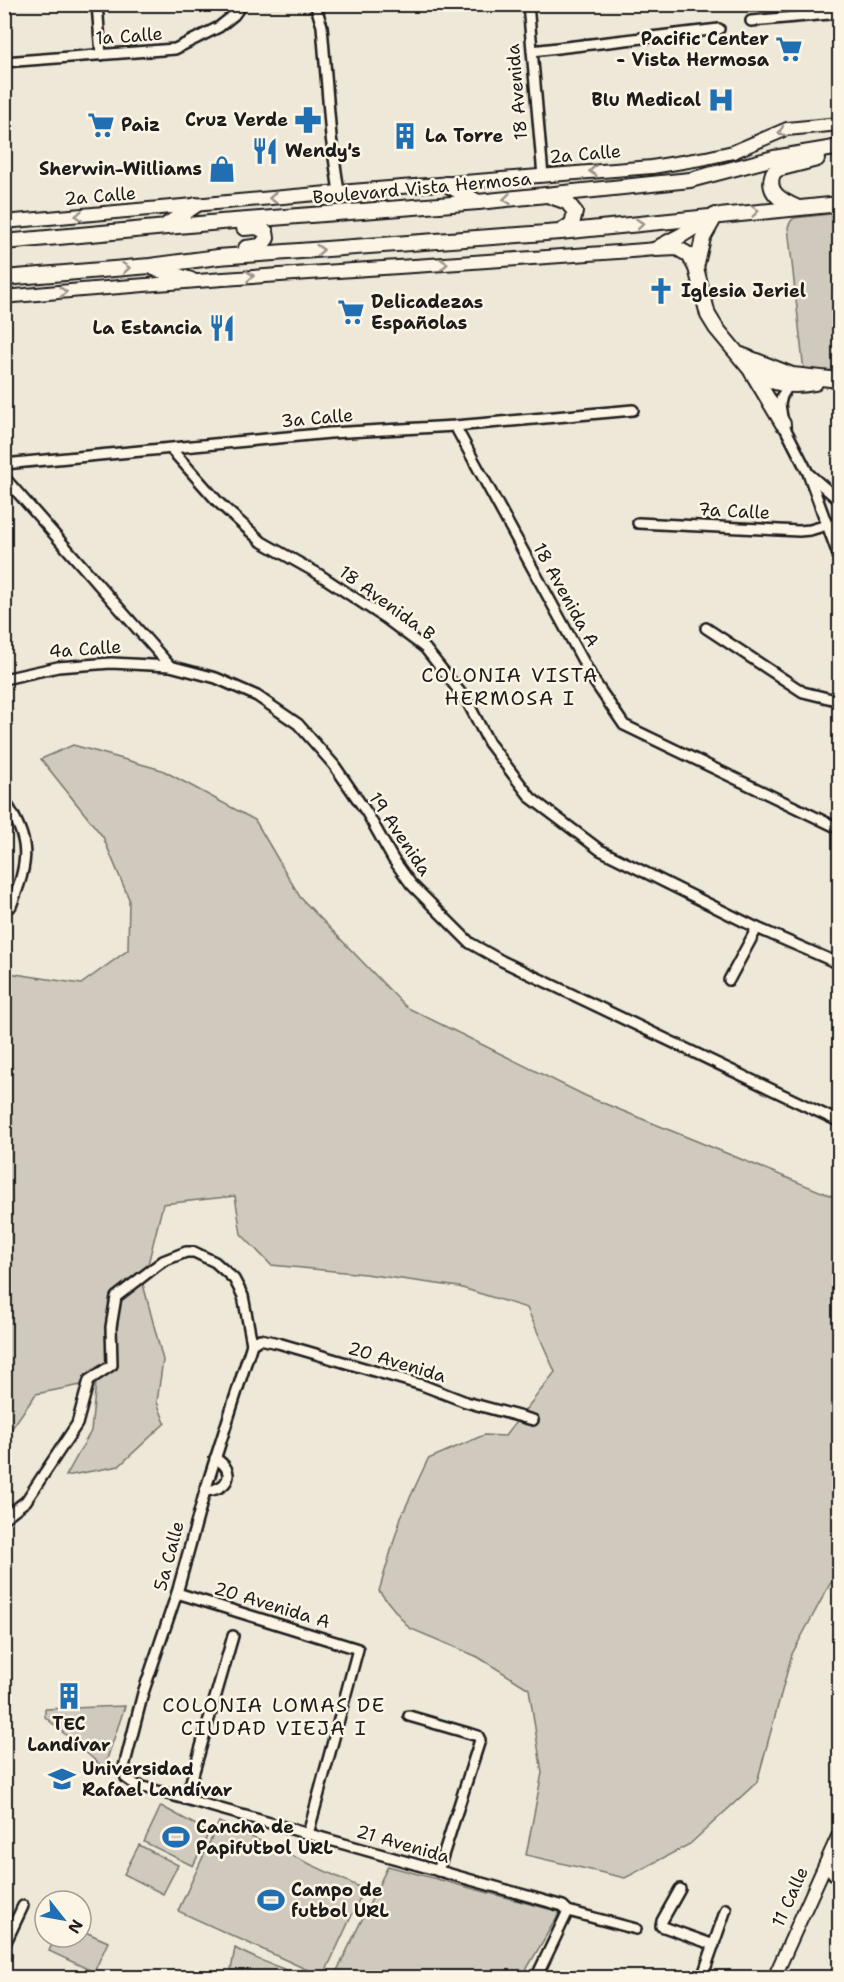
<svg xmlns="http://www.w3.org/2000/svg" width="844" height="1982" font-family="'Shantell Sans',sans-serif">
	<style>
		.green { fill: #cfcabd; stroke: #76736c; stroke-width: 1.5 }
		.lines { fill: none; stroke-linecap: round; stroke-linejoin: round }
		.street-casing { stroke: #1c1c1c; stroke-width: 14 }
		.secondary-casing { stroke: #1c1c1c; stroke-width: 16 }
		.primary-casing { stroke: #1c1c1c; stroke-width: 18 }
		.street { stroke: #fcf5e5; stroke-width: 9 }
		.secondary { stroke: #fcf5e5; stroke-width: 12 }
		.primary { stroke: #fcf5e5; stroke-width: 14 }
		.oneway { stroke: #97938b }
		.labels { text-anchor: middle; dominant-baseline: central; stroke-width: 5; stroke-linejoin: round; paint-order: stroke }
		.street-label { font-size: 18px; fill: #1c1c1c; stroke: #fcf5e5 }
		.poi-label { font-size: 18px; font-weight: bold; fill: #1c1c1c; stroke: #fcf5e5; text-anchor: start }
		.neighbourhood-label { font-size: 20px; letter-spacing: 1.5px; fill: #1c1c1c; stroke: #fcf5e5 }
	</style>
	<rect width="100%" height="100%" fill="#eee8d9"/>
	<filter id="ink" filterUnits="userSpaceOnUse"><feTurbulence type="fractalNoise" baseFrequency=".0167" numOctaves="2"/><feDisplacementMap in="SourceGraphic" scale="12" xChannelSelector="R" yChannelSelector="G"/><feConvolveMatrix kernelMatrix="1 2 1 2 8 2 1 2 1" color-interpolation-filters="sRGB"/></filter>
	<g filter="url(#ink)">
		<g class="green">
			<path d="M839 213V370L804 372 788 227 791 221 794 218Z"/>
			<path d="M73 745 162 770 255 820 300 897 406 1007 586 1096 839 1199V1576L830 1584 792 1654 757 1782 690 1844 625 1878 526 1855 542 1773 529 1689 478 1657 409 1628 379 1591 401 1517 428 1459 484 1435 505 1436 555 1372 527 1308 459 1287 365 1274 271 1265 241 1234 235 1196 163 1204 143 1284 163 1360 157 1402 165 1423 119 1466 66 1476 91 1431 96 1382 36 1394 5 1438V969L9 973 81 984 128 950 129 899 103 837 41 759Z"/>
			<path d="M125 1706 104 1768 45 1717V1709Z"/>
			<path d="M161 1806 209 1832 193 1866 144 1842Z"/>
			<path d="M219 1822 364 1889 323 1977 178 1911Z"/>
			<path d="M139 1845 178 1865 163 1894 124 1874Z"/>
			<path d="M388 1866 560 1912 522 1977H334Z"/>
			<path d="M81 1930 108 1942 94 1972 49 1951 55 1937H81Z"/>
			<path d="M235 1948C257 1961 281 1967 305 1977H262L231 1970Z"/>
		</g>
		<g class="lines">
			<defs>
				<g id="street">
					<path d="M97 4 101 55"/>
					<path d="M315 4 322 26 331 137 339 192"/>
					<path d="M528 4 543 176"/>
					<path d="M751 21 840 13"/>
					<path d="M532 51 719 29"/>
					<path d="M4 62 175 49 219 27 234 15 242 4"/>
					<path d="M788 386 782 396 780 404 783 424 808 473 840 560"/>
					<path d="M455 426 594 681 624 725 840 829"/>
					<path d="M171 449 218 502 262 542 317 573 385 618 425 648 467 701 489 743 531 798 600 850 757 928 840 964"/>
					<path d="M4 464 330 433 455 426 633 410"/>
					<path d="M810 475 840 501"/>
					<path d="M4 477 170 666"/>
					<path d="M638 523 799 531 810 530 827 525"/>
					<path d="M831 535 835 523 840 519"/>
					<path d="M706 628 803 692 840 701"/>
					<path d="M4 679 58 667 111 663 170 666 216 678 257 696 298 724 334 765 367 813 393 859 411 884 470 943 502 961 840 1122"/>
					<path d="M4 800C32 841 29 861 11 906"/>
					<path d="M729 980 757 928"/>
					<path d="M252 1344 205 1491 177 1593 143 1693 124 1767 126 1778 136 1785 563 1906 568 1911 636 1929"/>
					<path d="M252 1344 260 1339 278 1343 422 1385 466 1402 533 1420"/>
					<path d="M205 1491C228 1490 238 1472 215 1458"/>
					<path d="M4 1518 26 1501 77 1424 89 1380 112 1365 111 1327 116 1297 163 1261 186 1252H194L215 1262 234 1279 243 1296 252 1344"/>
					<path d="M177 1593 358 1649 308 1834"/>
					<path d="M409 1716 478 1736 480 1740 438 1871"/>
					<path d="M186 1799 233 1636"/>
					<path d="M825 1864 840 1882"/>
					<path d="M680 1889 662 1921 661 1926 714 1945"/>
					<path d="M4 1946 23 1906"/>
					<path d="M536 1978 568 1911"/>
					<path d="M702 1978 726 1909"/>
				</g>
				<g id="secondary">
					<path d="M4 222 339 192 652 167 706 158 733 152 787 129 840 124"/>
					<path d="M4 297C221 276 439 266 656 249"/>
					<path d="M774 1978 840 1832"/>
				</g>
				<g id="primary">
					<path d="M446 184 478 202"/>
					<path d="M550 196 567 202 575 212 572 224 560 232"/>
					<path d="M796 207C780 200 766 192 773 173L778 169 817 159"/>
					<path d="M165 226 196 205"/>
					<path d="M244 228 257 227 266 232 267 238 261 246 246 248"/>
					<path d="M4 242 221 222 478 202 690 180 774 158 840 147"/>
					<path d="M661 246 682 235 709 218"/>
					<path d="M656 249 677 248 689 255 696 268 708 315 716 328 750 369 783 424"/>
					<path d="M154 268 191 280"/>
					<path d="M696 268 703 238 716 215"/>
					<path d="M4 278 150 266 218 257 560 232 840 204"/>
					<path d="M741 355 792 375 840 380"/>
					<path d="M751 370C772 384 790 388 815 383"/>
				</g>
			</defs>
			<use href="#street" class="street-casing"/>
			<use href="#secondary" class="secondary-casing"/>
			<use href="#primary" class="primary-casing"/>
			<use href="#street" class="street"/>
			<use href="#secondary" class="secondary"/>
			<use href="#primary" class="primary"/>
		</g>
		<defs><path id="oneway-chevron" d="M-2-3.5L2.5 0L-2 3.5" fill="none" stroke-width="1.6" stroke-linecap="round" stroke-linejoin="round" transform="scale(1.5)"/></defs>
		<g class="oneway">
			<use href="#oneway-chevron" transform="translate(782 132) rotate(160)"/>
			<use href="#oneway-chevron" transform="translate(593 171) rotate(175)"/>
			<use href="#oneway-chevron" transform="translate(273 198) rotate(175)"/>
			<use href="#oneway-chevron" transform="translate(507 199) rotate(174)"/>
			<use href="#oneway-chevron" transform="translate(755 211) rotate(-6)"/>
			<use href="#oneway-chevron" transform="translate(79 216) rotate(175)"/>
			<use href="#oneway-chevron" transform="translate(640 224) rotate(-6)"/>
			<use href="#oneway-chevron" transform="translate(320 250) rotate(-4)"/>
			<use href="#oneway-chevron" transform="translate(444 264) rotate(-4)"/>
			<use href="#oneway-chevron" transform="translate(126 268) rotate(-5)"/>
			<use href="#oneway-chevron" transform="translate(250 276) rotate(-4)"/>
			<use href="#oneway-chevron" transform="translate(63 292) rotate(-5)"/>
		</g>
	</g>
	<defs>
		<symbol id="supermarket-bare" viewBox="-9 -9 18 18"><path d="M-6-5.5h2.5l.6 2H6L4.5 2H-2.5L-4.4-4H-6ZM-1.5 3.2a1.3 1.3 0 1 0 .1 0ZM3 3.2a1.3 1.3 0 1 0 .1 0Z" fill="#1f6fb2" stroke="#fcf5e5" stroke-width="2.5" paint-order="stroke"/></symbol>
		<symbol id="hospital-bare" viewBox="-9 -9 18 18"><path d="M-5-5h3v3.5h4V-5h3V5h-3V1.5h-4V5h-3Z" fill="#1f6fb2" stroke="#fcf5e5" stroke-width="2.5" paint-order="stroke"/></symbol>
		<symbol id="pharmacy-bare" viewBox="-9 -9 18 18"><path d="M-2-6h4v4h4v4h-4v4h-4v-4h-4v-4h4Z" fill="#1f6fb2" stroke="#fcf5e5" stroke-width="2.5" paint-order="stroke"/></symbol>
		<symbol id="building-bare" viewBox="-9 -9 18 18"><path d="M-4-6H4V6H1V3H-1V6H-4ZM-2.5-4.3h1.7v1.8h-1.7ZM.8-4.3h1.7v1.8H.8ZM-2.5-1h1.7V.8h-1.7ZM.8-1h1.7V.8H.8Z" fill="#1f6fb2" stroke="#fcf5e5" stroke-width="2.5" paint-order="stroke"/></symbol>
		<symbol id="restaurant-bare" viewBox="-9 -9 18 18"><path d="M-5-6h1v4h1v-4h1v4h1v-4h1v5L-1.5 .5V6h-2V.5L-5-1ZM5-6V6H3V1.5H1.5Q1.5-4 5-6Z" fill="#1f6fb2" stroke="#fcf5e5" stroke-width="2.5" paint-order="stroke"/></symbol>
		<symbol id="shop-bare" viewBox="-9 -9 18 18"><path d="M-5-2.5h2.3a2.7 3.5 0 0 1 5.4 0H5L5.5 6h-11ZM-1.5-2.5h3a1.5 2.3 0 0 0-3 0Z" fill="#1f6fb2" stroke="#fcf5e5" stroke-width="2.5" paint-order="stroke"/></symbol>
		<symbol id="church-bare" viewBox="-9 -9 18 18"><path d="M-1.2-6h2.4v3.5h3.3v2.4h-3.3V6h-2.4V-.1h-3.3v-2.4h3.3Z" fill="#1f6fb2" stroke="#fcf5e5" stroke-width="2.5" paint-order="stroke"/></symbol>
		<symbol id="university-bare" viewBox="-9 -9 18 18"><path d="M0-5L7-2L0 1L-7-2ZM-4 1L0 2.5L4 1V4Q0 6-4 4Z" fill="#1f6fb2" stroke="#fcf5e5" stroke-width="2.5" paint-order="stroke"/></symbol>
		<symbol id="stadium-bare" viewBox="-9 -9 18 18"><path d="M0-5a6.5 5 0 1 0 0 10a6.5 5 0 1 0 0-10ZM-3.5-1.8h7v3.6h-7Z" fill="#1f6fb2" stroke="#fcf5e5" stroke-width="2.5" paint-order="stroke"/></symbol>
	</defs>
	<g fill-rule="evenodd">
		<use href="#supermarket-bare" x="770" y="30" width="38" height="38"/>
		<use href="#hospital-bare" x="702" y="81" width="38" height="38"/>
		<use href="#pharmacy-bare" x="289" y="101" width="38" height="38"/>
		<use href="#supermarket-bare" x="82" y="106" width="38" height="38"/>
		<use href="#building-bare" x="386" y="117" width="38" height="38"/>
		<use href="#restaurant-bare" x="246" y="132" width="38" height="38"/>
		<use href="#shop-bare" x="203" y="150" width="38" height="38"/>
		<use href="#church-bare" x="642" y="272" width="38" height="38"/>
		<use href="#supermarket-bare" x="332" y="293" width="38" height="38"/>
		<use href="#restaurant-bare" x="203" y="309" width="38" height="38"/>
		<use href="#building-bare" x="50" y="1677" width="38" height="38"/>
		<use href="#university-bare" x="43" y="1760" width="38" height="38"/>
		<use href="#stadium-bare" x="157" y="1818" width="38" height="38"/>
		<use href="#stadium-bare" x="252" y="1881" width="38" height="38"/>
	</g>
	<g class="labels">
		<g class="street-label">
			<text transform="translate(129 36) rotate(-4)">1a Calle</text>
			<text transform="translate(517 92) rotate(-95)">18 Avenida</text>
			<text transform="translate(585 154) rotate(-5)">2a Calle</text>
			<text transform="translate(422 188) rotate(-5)">Boulevard Vista Hermosa</text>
			<text transform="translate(100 196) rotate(-5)">2a Calle</text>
			<text transform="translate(317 418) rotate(-5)">3a Calle</text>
			<text transform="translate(734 511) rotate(3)">7a Calle</text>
			<text transform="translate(566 595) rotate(61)">18 Avenida A</text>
			<text transform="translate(387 603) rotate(36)">18 Avenida B</text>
			<text transform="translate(85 649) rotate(-4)">4a Calle</text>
			<text transform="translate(400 834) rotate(56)">19 Avenida</text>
			<text transform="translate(397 1362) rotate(17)">20 Avenida</text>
			<text transform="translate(169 1556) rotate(-75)">5a Calle</text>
			<text transform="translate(272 1605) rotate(17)">20 Avenida A</text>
			<text transform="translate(403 1844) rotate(16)">21 Avenida</text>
			<text transform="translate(790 1897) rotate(-66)">11 Calle</text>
		</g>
		<g class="poi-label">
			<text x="769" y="39" text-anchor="end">Pacific Center<tspan x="769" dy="21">- Vista Hermosa</tspan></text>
			<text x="701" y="100" text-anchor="end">Blu Medical</text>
			<text x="288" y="120" text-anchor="end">Cruz Verde</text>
			<text x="121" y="125">Paiz</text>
			<text x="425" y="136">La Torre</text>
			<text x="285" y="151">Wendy's</text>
			<text x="202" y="169" text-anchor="end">Sherwin-Williams</text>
			<text x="681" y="291">Iglesia Jeriel</text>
			<text x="371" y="302">Delicadezas<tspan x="371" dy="21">Españolas</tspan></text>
			<text x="202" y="328" text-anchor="end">La Estancia</text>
			<text x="69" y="1724" text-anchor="middle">TEC<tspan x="69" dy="21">Landívar</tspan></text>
			<text x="82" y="1769">Universidad<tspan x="82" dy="21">Rafael Landívar</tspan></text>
			<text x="196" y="1827">Cancha de<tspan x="196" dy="21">Papifutbol URL</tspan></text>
			<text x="291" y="1890">Campo de<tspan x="291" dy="21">futbol URL</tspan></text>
		</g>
		<g class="neighbourhood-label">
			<text x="510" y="675">COLONIA VISTA<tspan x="510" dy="23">HERMOSA I</tspan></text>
			<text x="274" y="1705">COLONIA LOMAS DE<tspan x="274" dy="23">CIUDAD VIEJA I</tspan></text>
		</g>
	</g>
	<rect width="844" height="1982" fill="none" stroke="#fcf5e5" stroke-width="24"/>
	<rect x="12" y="12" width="820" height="1958" fill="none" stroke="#1c1c1c" stroke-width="2" filter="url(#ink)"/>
	<g transform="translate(63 1919) rotate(121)"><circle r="28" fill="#fcf5e5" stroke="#a29e95" stroke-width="1.5"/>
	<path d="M0-4.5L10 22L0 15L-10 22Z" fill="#1f6fb2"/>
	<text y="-9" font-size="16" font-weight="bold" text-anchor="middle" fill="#1c1c1c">N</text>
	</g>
</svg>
